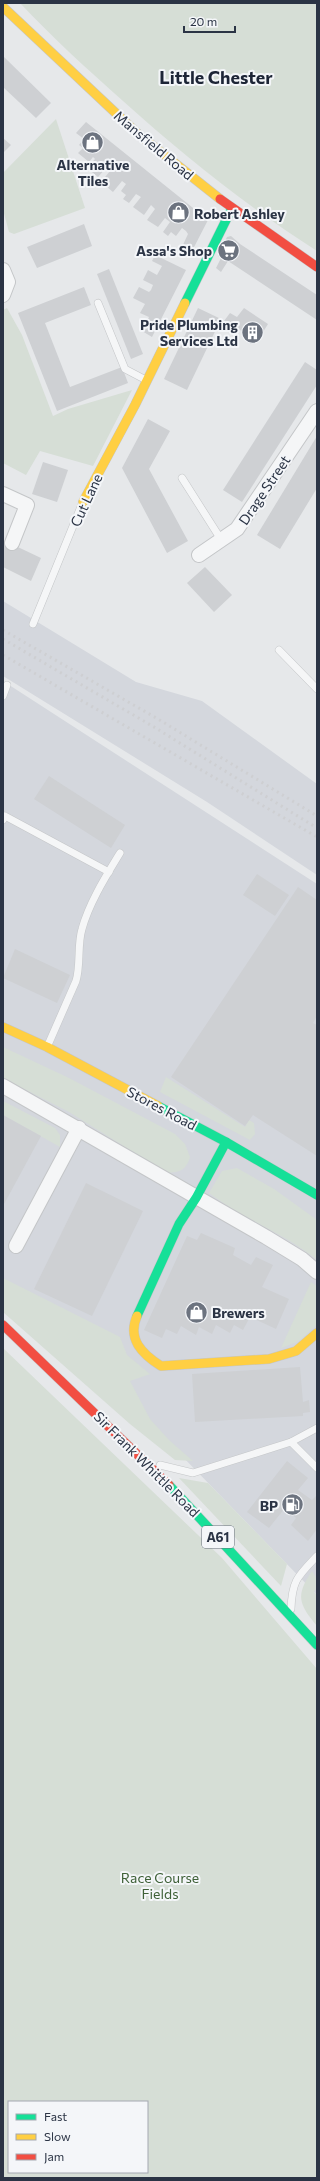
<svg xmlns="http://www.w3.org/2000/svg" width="320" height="2181" font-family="Commissioner,sans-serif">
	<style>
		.built { fill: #d4d7dd }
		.green { fill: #d6ded6; fill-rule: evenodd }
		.building { fill: #ced0d3 }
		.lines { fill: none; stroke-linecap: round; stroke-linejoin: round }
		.lane-casing { stroke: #c4c6c8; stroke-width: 8 }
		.street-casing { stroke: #c4c6c8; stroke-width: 16 }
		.fast-casing { stroke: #c4c6c8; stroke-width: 10 }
		.slow-casing { stroke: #c4c6c8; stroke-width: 10 }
		.jam-casing { stroke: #c4c6c8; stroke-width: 10 }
		.lane { stroke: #f5f6f7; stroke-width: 7 }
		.street { stroke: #f5f6f7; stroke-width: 14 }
		.fast { stroke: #16e098; stroke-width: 9 }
		.slow { stroke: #ffcf43; stroke-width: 9 }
		.jam { stroke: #f24e42; stroke-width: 9 }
		.rail { stroke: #cecfd2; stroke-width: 3; stroke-dasharray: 2 4; stroke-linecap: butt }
		.labels { text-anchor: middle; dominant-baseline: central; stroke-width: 4; stroke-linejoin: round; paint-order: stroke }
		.shield { fill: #f4f6f9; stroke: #676e7b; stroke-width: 1 }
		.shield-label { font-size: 13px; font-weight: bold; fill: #2b3445 }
		.street-label { font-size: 14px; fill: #2b3445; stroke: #f4f6f9 }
		.poi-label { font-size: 14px; font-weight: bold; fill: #2b3445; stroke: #f4f6f9; text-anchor: end }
		.park-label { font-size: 14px; fill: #3f6138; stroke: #f4f6f9 }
		.district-label { font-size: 18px; font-weight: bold; fill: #1d2536; stroke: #f4f6f9 }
	</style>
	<rect width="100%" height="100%" fill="#e6e8ea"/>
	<g class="built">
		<path d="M3 601 136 682 202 701 317 784V875L207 802 3 676Z"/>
		<path d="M3 681 317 884V1595L111 1383 3 1289Z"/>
	</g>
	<g class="green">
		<path d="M20 3H317V251C248 207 184 156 123 101 87 69 53 38 20 3Z"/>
		<path d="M56 119 85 208 14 234 9 232 3 210V173Z"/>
		<path d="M7 308 22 335 53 416 68 409 132 390 93 466 40 451 26 475 3 463V310Z"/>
		<path d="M3 1047 69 1078 175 1134 185 1144 190 1157C186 1170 181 1172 167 1173L69 1112 3 1078Z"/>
		<path d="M166 1077 245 1127 249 1120 254 1123 255 1134 250 1140 160 1092Z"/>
		<path d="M3 1101 55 1128 60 1135V1147L3 1115Z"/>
		<path d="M237 1168 274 1189 317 1220V1260C284 1233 243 1219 209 1193L222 1171Z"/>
		<path d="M3 1278 120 1337 127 1355 150 1374 130 1381 150 1419 169 1440 193 1461 175 1460 130 1424 3 1312Z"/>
		<path d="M311 1282 317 1286V1325L299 1341 281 1348Z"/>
		<path d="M3 1348 222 1558 317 1669V2178H3ZM9 2102H147V2172H9Z"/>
		<path d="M179 1478 208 1483 287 1564 281 1586Z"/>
		<path d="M312 1571C317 1578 320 1585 314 1592L317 1595V1626C299 1604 295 1596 312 1571Z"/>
	</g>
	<g class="building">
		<path d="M3 56 51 103 36 118 3 87Z"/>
		<path d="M86 122 208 220 191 253 181 249 188 234 186 231 182 228 176 236 171 232 168 236 163 232 170 222 165 218 158 227 147 220 155 209 151 205 144 215 133 207 141 197 136 194 129 203 123 199 126 195 121 191 126 184 122 181 113 192 101 182 110 171 106 168 98 177 87 168 95 159 93 157 89 162 78 153 83 148 79 145 84 139 76 133Z"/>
		<path d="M3 138 11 145 3 153Z"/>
		<path d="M84 224 92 246 37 268 27 247Z"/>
		<path d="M231 236 240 244 317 295V320L228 261 221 272 216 268 221 258 218 256 227 237Z"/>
		<path d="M155 255 186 270 152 337 142 331 149 317 140 313 145 304 133 298 139 287 149 292 151 290 153 285 143 280 148 270 157 275 162 266 152 261Z"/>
		<path d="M109 269 143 354 131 359 97 274Z"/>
		<path d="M84 287 91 305 45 323 70 387 122 367 128 383 57 411 18 313Z"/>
		<path d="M198 308 221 319 187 390 164 379Z"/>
		<path d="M244 308 268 324 258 340 224 321 230 313 237 317Z"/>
		<path d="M305 362 317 370V385L242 502 223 490Z"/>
		<path d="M148 419 170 431 149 469 188 541 167 553 122 468Z"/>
		<path d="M317 436V488L280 549 257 535Z"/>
		<path d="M43 462 68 470 57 502 32 494Z"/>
		<path d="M3 540 41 558 31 581 3 567Z"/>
		<path d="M205 567 232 595 214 612 187 583Z"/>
		<path d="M49 776 125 825 111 848 34 799Z"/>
		<path d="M257 874 289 895 275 916 243 895Z"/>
		<path d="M298 887 317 900V1016L313 1023 317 1025V1156L253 1115 245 1126 171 1077Z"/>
		<path d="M15 949 70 975 57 1003 3 978Z"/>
		<path d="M3 1115 41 1136 3 1206Z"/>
		<path d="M86 1183 143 1211 92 1316 34 1289Z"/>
		<path d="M201 1233 235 1248 233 1255 251 1265 256 1257 273 1265 262 1287 289 1299 276 1329 250 1317 243 1330 234 1325 230 1333 216 1325 212 1334 199 1327 196 1335 181 1326 177 1334 166 1329 162 1338 144 1330 187 1236 197 1240Z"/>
		<path d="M300 1367 303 1402 309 1400 310 1412 303 1413V1416L195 1422 192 1374Z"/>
		<path d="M287 1461 308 1478 298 1490 312 1500 317 1495V1529L308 1541 291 1525 296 1518 285 1508 269 1528 247 1512Z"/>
	</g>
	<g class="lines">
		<defs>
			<g id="lane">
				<path d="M98 303 125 369 146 380"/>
				<path d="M182 478 222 541"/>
				<path d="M33 624 82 504"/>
				<path d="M279 650 317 689"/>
				<path d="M3 696 7 685"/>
				<path d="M3 820 5 816 109 872"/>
				<path d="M48 1045 76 981C81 964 77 946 82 929 89 903 106 876 120 853"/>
				<path d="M291 1442 317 1428"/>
				<path d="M160 1465 193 1473 291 1442 317 1468"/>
				<path d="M291 1609C292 1580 298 1576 317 1556"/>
			</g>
			<g id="street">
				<path d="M3 270 8 282 3 295"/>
				<path d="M3 494 27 505 12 543"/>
				<path d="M199 555 237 529 317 411"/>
				<path d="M3 1086 266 1237 302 1259 317 1272"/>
				<path d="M16 1246 79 1128"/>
			</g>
			<g id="fast">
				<path d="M185 303 232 208"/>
				<path d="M158 1106 226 1142 317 1195"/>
				<path d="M137 1316 179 1224 196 1198 226 1142"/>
				<path d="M169 1485 317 1645"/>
			</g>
			<g id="slow">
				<path d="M3 7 138 134 220 199"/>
				<path d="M83 502 135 405 185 303"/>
				<path d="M3 1027 47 1047 158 1106"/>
				<path d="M137 1316C127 1339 142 1354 161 1366L269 1359 296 1351 317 1333"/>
			</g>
			<g id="jam">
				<path d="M220 199 317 267"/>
				<path d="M3 1325 169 1485"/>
			</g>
		</defs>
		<use href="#lane" class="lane-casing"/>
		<use href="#street" class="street-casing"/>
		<use href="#fast" class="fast-casing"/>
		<use href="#slow" class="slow-casing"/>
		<use href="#jam" class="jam-casing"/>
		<use href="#lane" class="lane"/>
		<use href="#street" class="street"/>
		<use href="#fast" class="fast"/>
		<use href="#slow" class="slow"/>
		<use href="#jam" class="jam"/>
		<g class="rail">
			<path d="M3 630 158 719 317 816"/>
			<path d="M3 639 154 727 317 828"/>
			<path d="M3 655 317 837"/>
		</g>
	</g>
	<defs>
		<symbol id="shop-disc" viewBox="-11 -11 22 22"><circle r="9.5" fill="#6c737f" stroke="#f4f6f9"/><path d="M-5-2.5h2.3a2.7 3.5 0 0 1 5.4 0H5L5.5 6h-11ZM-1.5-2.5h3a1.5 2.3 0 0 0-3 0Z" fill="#fff"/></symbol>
		<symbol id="supermarket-disc" viewBox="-11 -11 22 22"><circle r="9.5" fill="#6c737f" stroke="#f4f6f9"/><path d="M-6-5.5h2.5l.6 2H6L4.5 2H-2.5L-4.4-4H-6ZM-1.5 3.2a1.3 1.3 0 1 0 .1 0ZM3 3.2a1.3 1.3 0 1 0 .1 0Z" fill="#fff"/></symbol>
		<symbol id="building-disc" viewBox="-11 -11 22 22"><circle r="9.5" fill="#6c737f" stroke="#f4f6f9"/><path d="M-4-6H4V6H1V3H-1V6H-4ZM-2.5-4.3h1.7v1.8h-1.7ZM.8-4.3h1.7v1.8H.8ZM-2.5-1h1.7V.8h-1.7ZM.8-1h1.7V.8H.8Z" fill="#fff"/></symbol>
		<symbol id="fuel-disc" viewBox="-11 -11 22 22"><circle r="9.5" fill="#6c737f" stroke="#f4f6f9"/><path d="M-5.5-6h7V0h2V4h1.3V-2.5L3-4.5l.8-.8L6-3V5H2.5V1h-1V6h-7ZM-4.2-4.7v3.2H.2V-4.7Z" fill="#fff"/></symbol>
	</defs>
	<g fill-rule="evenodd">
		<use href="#shop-disc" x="80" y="130" width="25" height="25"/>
		<use href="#shop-disc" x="166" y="200" width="25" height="25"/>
		<use href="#supermarket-disc" x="216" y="238" width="25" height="25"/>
		<use href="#building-disc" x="240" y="320" width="25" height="25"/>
		<use href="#shop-disc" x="184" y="1300" width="25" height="25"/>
		<use href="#fuel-disc" x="280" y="1492" width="25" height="25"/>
	</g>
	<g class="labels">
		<rect class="shield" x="202" y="1526" width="32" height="22" rx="3"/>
		<g class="shield-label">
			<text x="218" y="1537">A61</text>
		</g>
		<g class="street-label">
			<text transform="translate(154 145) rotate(40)">Mansfield Road</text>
			<text transform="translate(264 490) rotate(-56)">Drage Street</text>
			<text transform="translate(86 500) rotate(-65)">Cut Lane</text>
			<text transform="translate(162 1108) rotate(28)">Stores Road</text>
			<text transform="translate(147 1464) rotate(45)">Sir Frank Whittle Road</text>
		</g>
		<g class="poi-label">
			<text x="93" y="164" text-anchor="middle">Alternative<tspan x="93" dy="16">Tiles</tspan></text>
			<text x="194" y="213" text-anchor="start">Robert Ashley</text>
			<text x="212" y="250">Assa's Shop</text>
			<text x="238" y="324">Pride Plumbing<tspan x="238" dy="16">Services Ltd</tspan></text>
			<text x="212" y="1312" text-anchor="start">Brewers</text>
			<text x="278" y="1505">BP</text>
		</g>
		<g class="park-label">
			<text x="160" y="1877">Race Course<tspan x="160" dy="16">Fields</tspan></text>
		</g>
		<g class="district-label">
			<text x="216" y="77">Little Chester</text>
		</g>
	</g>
	<rect width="320" height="2181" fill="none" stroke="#2b3445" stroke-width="8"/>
	<rect x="8" y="2101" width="140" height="72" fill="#f4f6f9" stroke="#a4a8b1"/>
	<rect x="16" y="2114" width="20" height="6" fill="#16e098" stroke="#a4a8b1"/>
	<text x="44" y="2121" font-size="12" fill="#2b3445">Fast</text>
	<rect x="16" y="2134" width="20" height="6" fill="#ffcf43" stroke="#a4a8b1"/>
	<text x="44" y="2141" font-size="12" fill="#2b3445">Slow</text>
	<rect x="16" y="2154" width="20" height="6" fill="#f24e42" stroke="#a4a8b1"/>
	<text x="44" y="2161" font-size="12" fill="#2b3445">Jam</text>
	<path d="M184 26v6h51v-6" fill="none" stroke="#2b3445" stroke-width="2"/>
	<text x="190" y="26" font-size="12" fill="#2b3445" stroke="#f4f6f9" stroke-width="3" paint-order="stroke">20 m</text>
</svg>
